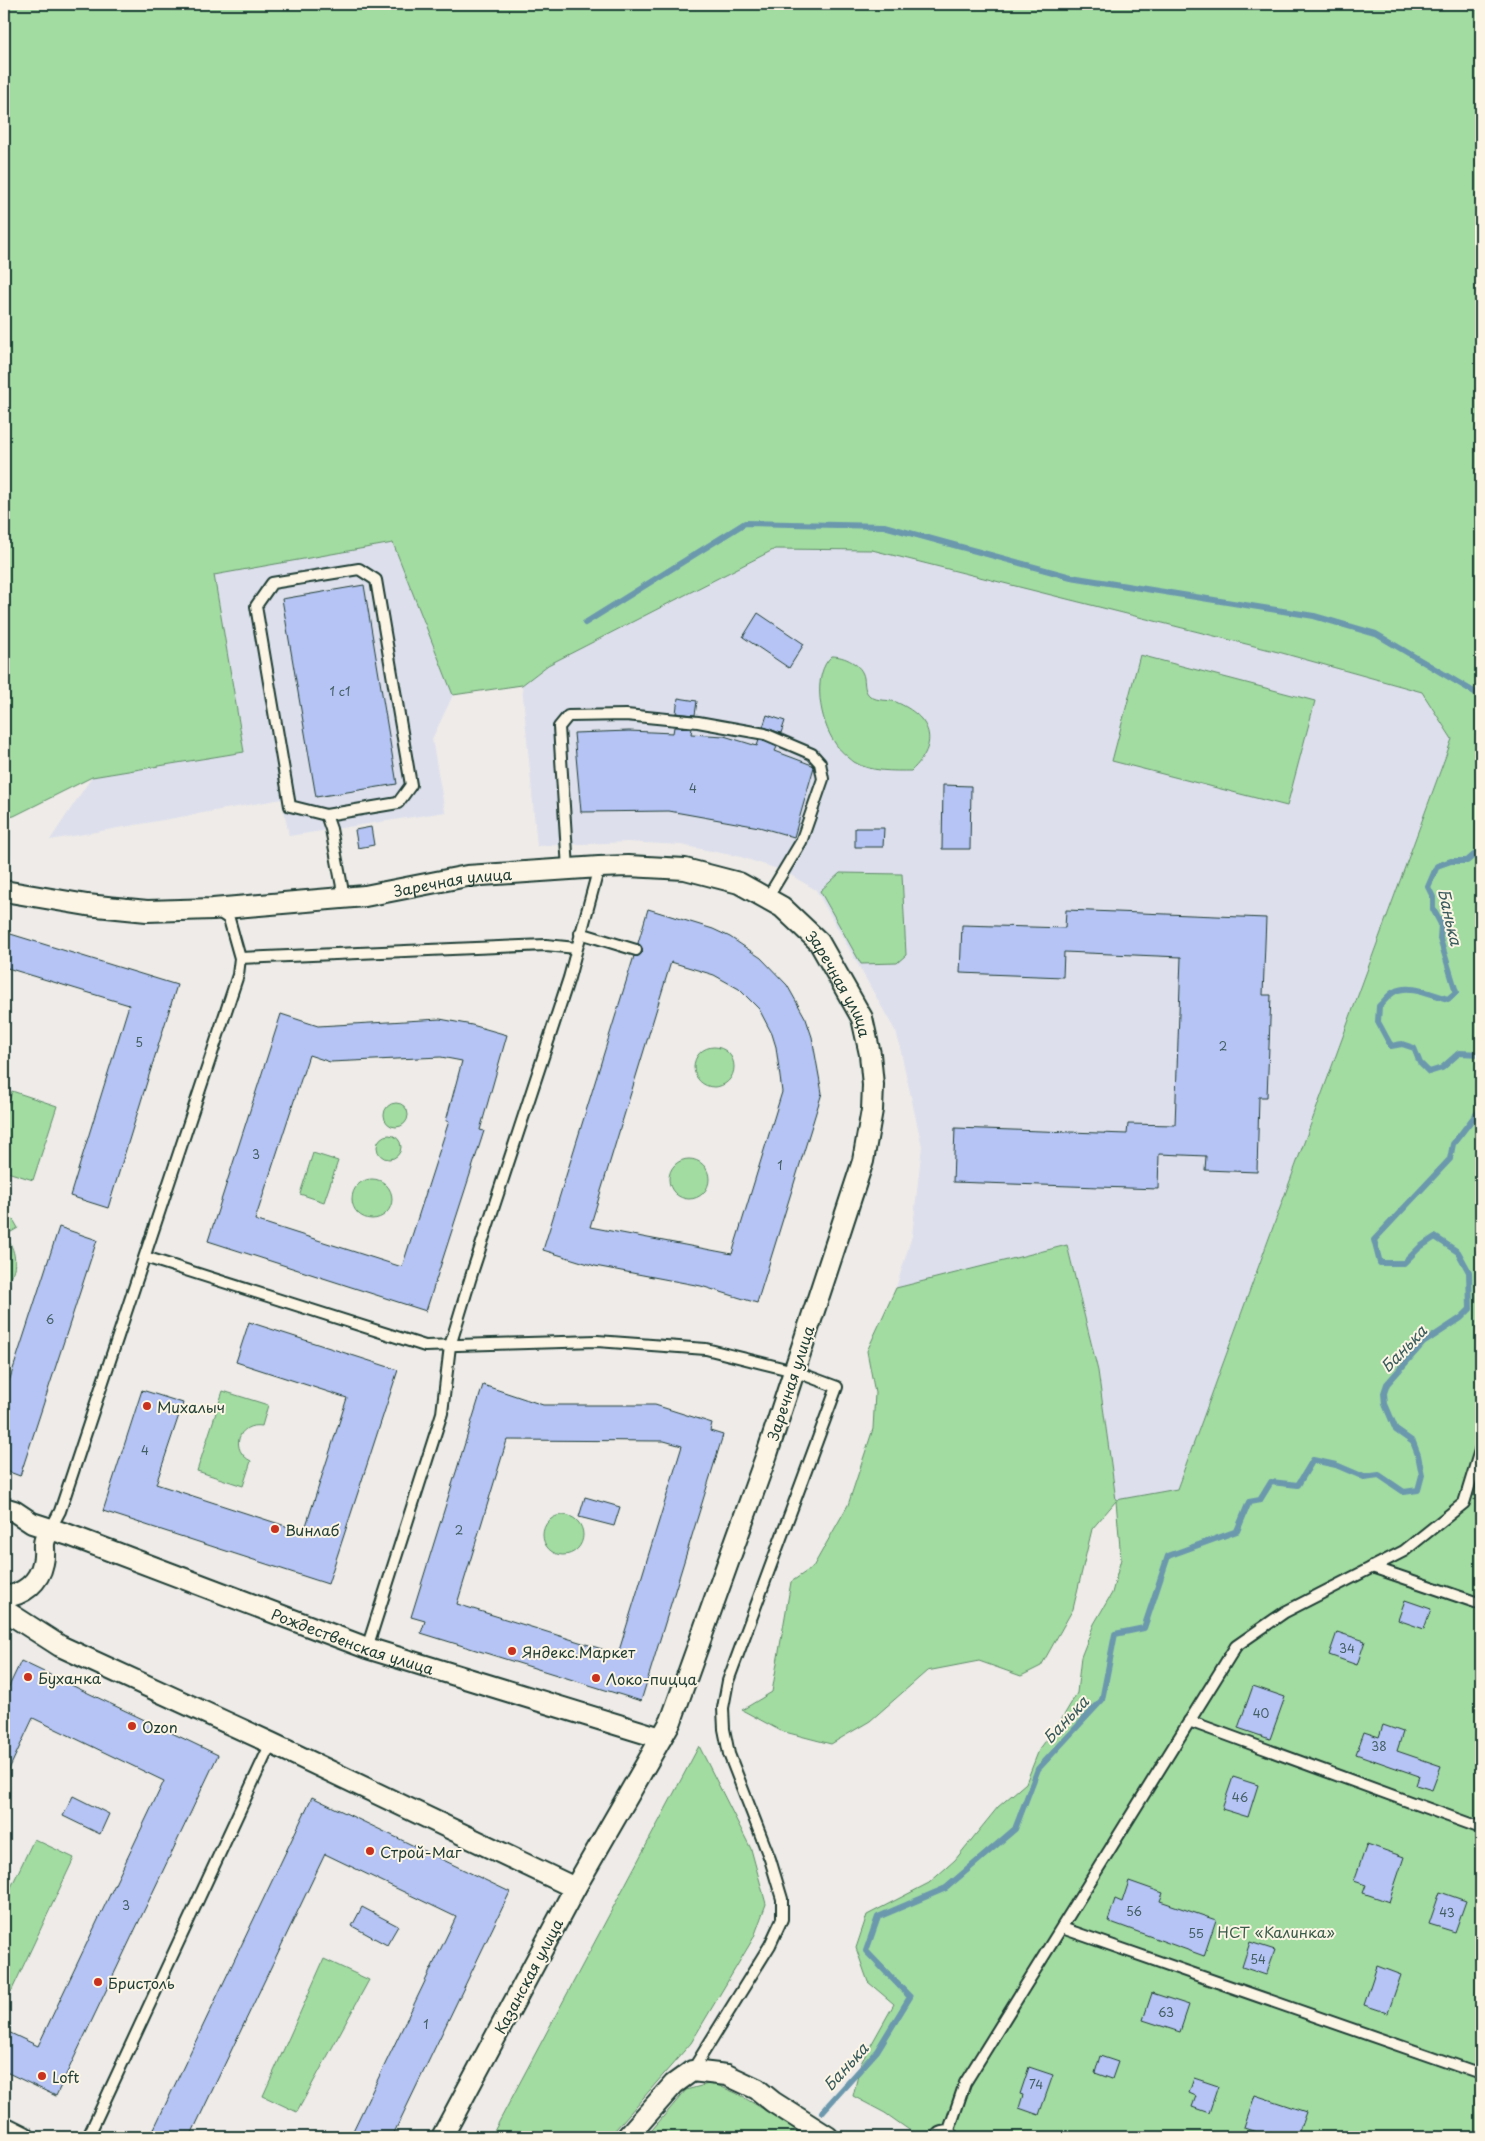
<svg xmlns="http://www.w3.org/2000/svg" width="1485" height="2141" font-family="'Playpen Sans',sans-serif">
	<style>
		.built { fill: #dddfec }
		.green { fill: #a2dca1; stroke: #608c6a }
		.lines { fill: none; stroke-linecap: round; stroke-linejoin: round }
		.stream { stroke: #6c98ad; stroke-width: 6 }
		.building { fill: #b5c4f4; stroke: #1f3d34; fill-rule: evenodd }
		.service-casing { stroke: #1f3d34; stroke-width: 14 }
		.minor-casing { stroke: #1f3d34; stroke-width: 24 }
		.service { stroke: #fcf5e5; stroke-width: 10 }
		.minor { stroke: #fcf5e5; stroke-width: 20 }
		.poi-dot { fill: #c8321e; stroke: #fcf5e5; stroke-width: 2 }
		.labels { text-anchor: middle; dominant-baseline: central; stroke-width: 4; stroke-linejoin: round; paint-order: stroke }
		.number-label { font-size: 12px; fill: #445f64 }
		.street-label { font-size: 15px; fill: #1f3d34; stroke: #fcf5e5 }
		.poi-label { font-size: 15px; fill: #1f3d34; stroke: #fcf5e5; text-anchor: start }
		.park-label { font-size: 15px; fill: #395d4a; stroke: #fcf5e5 }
		.water-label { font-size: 16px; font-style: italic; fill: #395b5c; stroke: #fcf5e5 }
	</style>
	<rect width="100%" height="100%" fill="#eeebe8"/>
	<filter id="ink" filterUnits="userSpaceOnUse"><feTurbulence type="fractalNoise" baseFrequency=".02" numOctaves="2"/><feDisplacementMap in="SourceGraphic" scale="10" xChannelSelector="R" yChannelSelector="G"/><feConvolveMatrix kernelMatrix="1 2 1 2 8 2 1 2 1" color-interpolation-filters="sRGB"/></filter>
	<g filter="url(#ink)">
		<g class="built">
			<path d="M393 543 453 695 432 739 445 812 289 836 282 799 50 840 92 777 244 752 214 575Z"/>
			<path d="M775 549 872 550 1282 653 1422 692 1452 739 1177 1489 1116 1501 1098 1371 1067 1245 896 1288 912 1236 922 1146 897 1034 816 890 784 871 741 857 681 845 627 842 537 846 522 685 548 665Z"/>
		</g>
		<g class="green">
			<path d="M4 4H1481V2137H881L912 2132 885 2113 853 2096 861 2063 894 2004 868 1982 856 1948 867 1915 929 1883 955 1860 998 1807 1026 1783 1039 1750 1060 1722 1077 1693 1081 1657 1094 1624 1112 1593 1121 1559 1116 1501 1092 1529 1073 1609 1041 1666 1021 1676 979 1661 927 1671 870 1721 831 1744 781 1731 742 1710 772 1692 791 1582 813 1567 848 1505 873 1429 875 1393 867 1351 896 1288 1067 1245 1098 1371 1116 1500 1177 1489 1452 739 1422 692 1282 653 872 550 775 549 548 665 522 685 453 695 393 543 214 575 244 752 92 777 14 816 4 818Z"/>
			<path d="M1140 655 1315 701 1287 806 1112 761Z"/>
			<path d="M832 656C844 656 862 664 864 678 865 685 864 691 870 696 878 702 887 699 896 702 931 717 941 743 911 771 894 771 870 772 854 762 848 757 839 750 835 743 820 722 811 674 832 656Z"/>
			<path d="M840 873 902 874 906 955 897 963 861 964 820 891Z"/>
			<circle cx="714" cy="1067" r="20"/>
			<path d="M12 1091 57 1106 33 1180 4 1171V1118Z"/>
			<circle cx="396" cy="1115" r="12"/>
			<circle cx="389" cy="1147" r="12"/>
			<path d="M313 1153 338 1161 324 1202 300 1194Z"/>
			<circle cx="689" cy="1179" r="20"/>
			<circle cx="372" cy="1199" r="20"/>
			<path d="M4 1212 14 1221 18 1228 4 1236Z"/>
			<path d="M9 1241C17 1256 18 1272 4 1284V1244Z"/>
			<path d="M223 1391 268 1405 262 1426C238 1422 229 1450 251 1461L243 1486 197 1471Z"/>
			<circle cx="563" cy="1535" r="20"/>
			<path d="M699 1746 751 1849 766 1904 754 1937 691 2043 609 2137H491Z"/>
			<path d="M34 1839 74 1858 11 1992 4 1989V1902Z"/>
			<path d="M324 1959 369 1980 297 2112 263 2096Z"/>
			<path d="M712 2083 736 2093 811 2137H646L686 2090Z"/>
		</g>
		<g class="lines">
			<g class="stream">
				<path d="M585 623 745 523 884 526 1071 577 1314 616 1376 634 1481 696"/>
				<path d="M1481 849 1467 861H1451L1437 866 1428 887 1433 897V909L1441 924 1440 939 1456 992 1448 999C1432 995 1409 983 1394 992 1388 995 1384 1002 1379 1006L1378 1022 1391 1046 1402 1044 1414 1048 1420 1063 1429 1072 1442 1068 1459 1053 1481 1054"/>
				<path d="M822 2112 877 2051 910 1997 866 1951 878 1917 946 1888 1015 1829 1038 1769 1102 1700 1115 1634 1144 1628 1168 1556 1237 1531 1249 1502 1260 1500 1271 1482 1298 1485 1313 1460 1336 1465 1364 1477 1379 1475 1404 1492 1418 1490 1422 1475 1418 1455 1413 1442 1396 1430 1385 1404 1384 1393 1387 1384 1423 1343 1461 1318 1470 1309 1469 1272 1458 1252 1435 1237 1420 1247 1404 1263H1380L1374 1240 1450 1159 1453 1144 1481 1108"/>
			</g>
		</g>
		<g class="building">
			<path d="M364 585 397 784 316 797 282 599Z"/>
			<path d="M758 613 804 644 789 668 743 637Z"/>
			<path d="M678 698 697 701 695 715 676 713Z"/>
			<path d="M767 715 785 721 781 733 763 727Z"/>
			<path d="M674 727 692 728 691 734 724 736 757 746 759 740 763 741 777 747 775 751 812 765 814 767 794 837 759 827 669 811 581 812 574 733 629 731 673 733Z"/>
			<path d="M943 785 971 786 970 849H942Z"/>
			<path d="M371 827 374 845 358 848 355 830Z"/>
			<path d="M855 828H884L883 847H855Z"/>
			<path d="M648 909 713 929 730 937 761 958 787 985 806 1019 812 1037 822 1093 757 1303 701 1286 595 1266 543 1250 634 956 640 955 643 952 641 946 638 943ZM671 962 714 975 739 989 759 1009 772 1034 776 1047 782 1092 732 1254 590 1227Z"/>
			<path d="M1066 910 1266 918 1263 995H1271L1267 1097H1259L1257 1172 1205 1170 1206 1156 1159 1154 1158 1189 953 1182 955 1128 1127 1134 1128 1124 1175 1125 1181 957 1064 952 1063 977 960 973 962 925 1065 928Z"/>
			<path d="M4 932 177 985 108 1208 70 1196 129 1005 4 967Z"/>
			<path d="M281 1014 318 1026 440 1019 472 1025 507 1035 480 1130 484 1131 426 1311 208 1241ZM309 1055 330 1062 441 1057 462 1061 446 1121H449L402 1267 255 1220Z"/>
			<path d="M59 1227 97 1240 20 1476 4 1470V1397Z"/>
			<path d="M249 1322 398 1370 328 1584 103 1511 142 1390 183 1403 156 1484 304 1532 347 1398 236 1362Z"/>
			<path d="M483 1385 543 1405H655L712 1423 710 1431 723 1435 641 1701 421 1633 425 1621 411 1617ZM507 1440 664 1441 682 1446 618 1654 457 1604Z"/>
			<path d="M585 1497 620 1507 614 1526 579 1517Z"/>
			<path d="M1405 1600 1431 1609 1424 1629 1398 1620Z"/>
			<path d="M1337 1632 1365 1641 1357 1665 1329 1655Z"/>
			<path d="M21 1661 218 1755 56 2096 4 2071V2030L38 2046 164 1781 33 1718 4 1780V1697Z"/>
			<path d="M1253 1686 1285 1697 1270 1739 1238 1728Z"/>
			<path d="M1383 1725 1403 1732 1397 1751 1441 1766 1432 1790 1416 1785 1419 1776 1356 1754 1364 1732 1379 1737Z"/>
			<path d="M1233 1777 1258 1785 1248 1817 1222 1809Z"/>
			<path d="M73 1796 109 1814 100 1834 63 1816Z"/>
			<path d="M312 1797 510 1892 392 2137H350L456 1917 325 1854 190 2137H150Z"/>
			<path d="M1367 1844 1404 1857 1389 1902 1363 1893 1366 1885 1354 1881Z"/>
			<path d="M1129 1881 1163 1893 1160 1901 1216 1920 1204 1956 1108 1921 1115 1899 1122 1902Z"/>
			<path d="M1440 1892 1466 1901 1455 1932 1429 1924Z"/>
			<path d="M362 1907 398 1926 387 1945 352 1926Z"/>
			<path d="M1250 1942 1275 1950 1266 1975 1242 1967Z"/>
			<path d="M1377 1966 1401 1975 1388 2013 1364 2005Z"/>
			<path d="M1152 1993 1189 2005 1180 2032 1143 2020Z"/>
			<path d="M1100 2056 1118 2062 1112 2079 1095 2073Z"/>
			<path d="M1029 2067 1053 2075 1039 2115 1019 2108 1023 2095 1020 2094Z"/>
			<path d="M1194 2078 1218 2086 1209 2113 1192 2107 1196 2096 1189 2093Z"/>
			<path d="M1255 2095 1306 2112 1297 2137H1272L1244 2128Z"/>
		</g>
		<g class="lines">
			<defs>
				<g id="service">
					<path d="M359 569 376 580 411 785 398 803 326 815 290 806 256 606 272 583Z"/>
					<path d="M326 815 331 829 344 897"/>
					<path d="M568 869 559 727 568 716 626 715 698 722 765 734 812 754 820 763 823 779 801 842 768 897"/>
					<path d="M580 933 636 950"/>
					<path d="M240 958 546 945 576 948"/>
					<path d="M145 1257 425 1346 597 1341 706 1349 794 1371 837 1387 728 1681 723 1708 724 1729 729 1754 770 1859 782 1899V1919L770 1945 692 2071"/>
					<path d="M50 1530 60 1511 238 975 240 958 229 919 216 910"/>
					<path d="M1372 1567 1481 1604"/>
					<path d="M367 1648 442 1413 450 1346 473 1270 569 978 599 867"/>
					<path d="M1189 1721 1481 1828"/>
					<path d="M1062 1928 1481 2074"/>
					<path d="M88 2137 271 1743"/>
					<path d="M949 2137 947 2136 965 2083 1236 1646 1285 1612 1404 1551 1464 1503 1481 1447"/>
				</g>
				<g id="minor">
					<path id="s1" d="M4 891 87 905 147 911 213 909 365 896 467 876 599 867 628 866 685 869 739 883 782 907 819 942 862 1018 870 1054 873 1085 872 1110 863 1161 767 1454 671 1721 575 1888 442 2137"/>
					<path id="s2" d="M4 1508 14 1511 32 1523 69 1535 367 1648 661 1738"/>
					<path d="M4 1597C23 1595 39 1583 43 1563 47 1546 39 1547 50 1530"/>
					<path d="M4 1610 60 1646 271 1743 575 1888"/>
					<path d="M4 2127 24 2137"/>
					<path d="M627 2137 674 2084 692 2071 727 2075 757 2089 773 2102 828 2137"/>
					<path d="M942 2137 947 2136"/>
				</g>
			</defs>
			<use href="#service" class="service-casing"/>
			<use href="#minor" class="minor-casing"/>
			<use href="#service" class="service"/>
			<use href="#minor" class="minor"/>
		</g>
	</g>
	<g class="poi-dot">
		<circle cx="147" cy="1406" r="5"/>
		<circle cx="275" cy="1529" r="5"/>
		<circle cx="512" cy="1651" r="5"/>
		<circle cx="28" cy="1677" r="5"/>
		<circle cx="596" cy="1678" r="5"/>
		<circle cx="132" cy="1726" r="5"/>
		<circle cx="370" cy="1851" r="5"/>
		<circle cx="98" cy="1982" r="5"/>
		<circle cx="42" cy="2076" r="5"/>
	</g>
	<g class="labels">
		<g class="number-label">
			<text x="340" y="691">1 с1</text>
			<text x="693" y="788">4</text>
			<text x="139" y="1042">5</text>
			<text x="1223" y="1046">2</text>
			<text x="256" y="1154">3</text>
			<text x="780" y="1165">1</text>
			<text x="50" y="1319">6</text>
			<text x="145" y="1450">4</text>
			<text x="459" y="1530">2</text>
			<text x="1347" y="1648">34</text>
			<text x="1261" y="1713">40</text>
			<text x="1379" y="1746">38</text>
			<text x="1240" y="1797">46</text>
			<text x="126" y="1905">3</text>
			<text x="1134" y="1911">56</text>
			<text x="1447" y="1912">43</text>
			<text x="1196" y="1933">55</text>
			<text x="1258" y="1959">54</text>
			<text x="1166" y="2012">63</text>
			<text x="426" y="2024">1</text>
			<text x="1036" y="2084">74</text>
		</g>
		<g class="street-label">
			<text stroke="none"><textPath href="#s1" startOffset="452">Заречная улица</textPath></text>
			<text stroke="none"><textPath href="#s1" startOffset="888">Заречная улица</textPath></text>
			<text transform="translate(790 1383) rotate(-72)">Заречная улица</text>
			<text stroke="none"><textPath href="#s2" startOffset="374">Рождественская улица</textPath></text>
			<text transform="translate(528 1976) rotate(-62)">Казанская улица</text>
		</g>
		<g class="poi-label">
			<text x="157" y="1406">Михалыч</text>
			<text x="285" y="1529">Винлаб</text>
			<text x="522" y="1651">Яндекс.Маркет</text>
			<text x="38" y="1677">Буханка</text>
			<text x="606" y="1678">Локо-пицца</text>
			<text x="142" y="1726">Ozon</text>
			<text x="380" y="1851">Строй-Маг</text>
			<text x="108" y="1982">Бристоль</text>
			<text x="52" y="2076">Loft</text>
		</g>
		<g class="park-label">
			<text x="1276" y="1931">НСТ «Калинка»</text>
		</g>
		<g class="water-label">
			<text transform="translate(1451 917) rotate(77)">Банька</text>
			<text transform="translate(1403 1348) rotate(-46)">Банька</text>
			<text transform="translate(1065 1719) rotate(-47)">Банька</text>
			<text transform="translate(845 2066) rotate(-48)">Банька</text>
		</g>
	</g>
	<rect width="1485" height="2141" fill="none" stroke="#fcf5e5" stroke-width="20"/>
	<rect x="10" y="10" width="1465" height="2121" fill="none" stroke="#1f3d34" stroke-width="2" filter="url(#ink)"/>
</svg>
